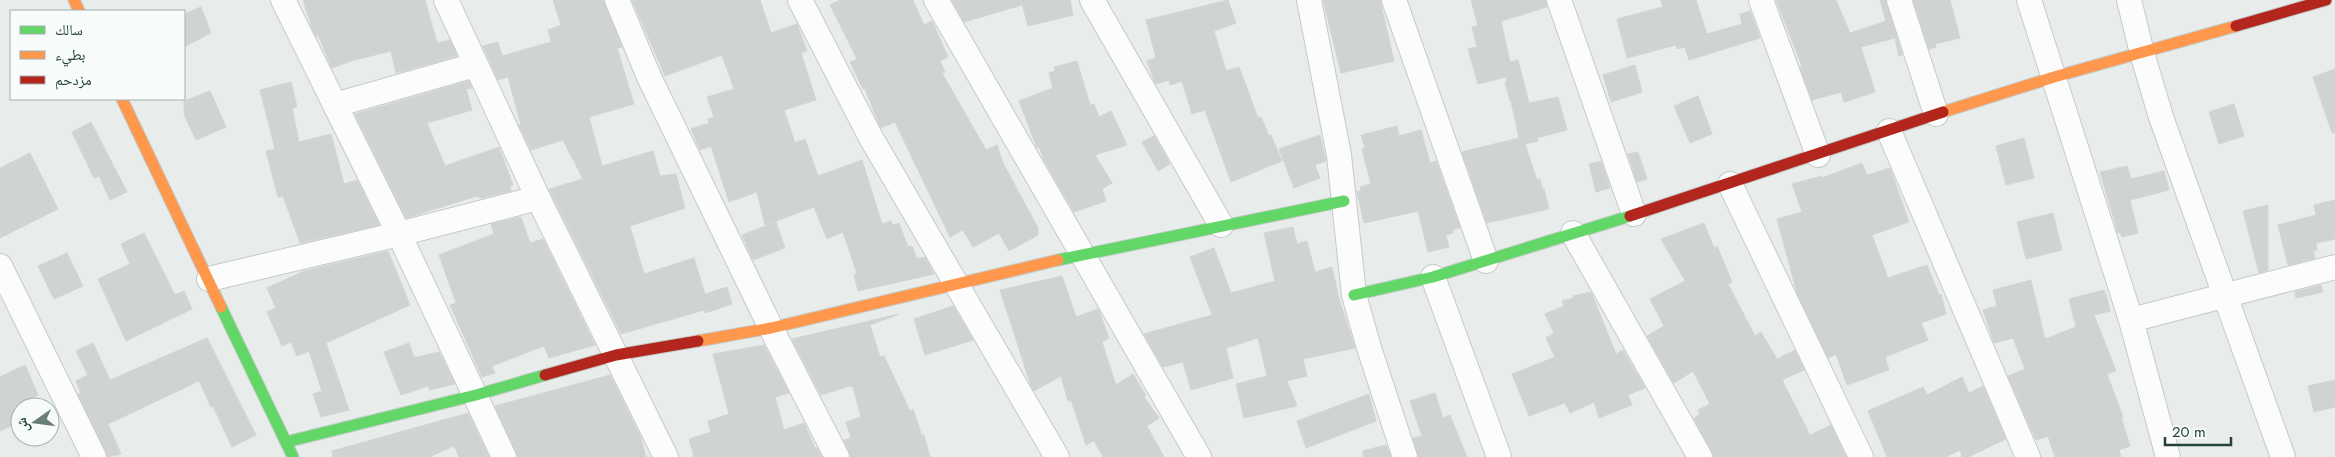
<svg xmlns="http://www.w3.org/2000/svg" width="2335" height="457" font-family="Jost,'Noto Naskh Arabic',sans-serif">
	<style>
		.building { fill: #cfd4d2; stroke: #d1d6d4 }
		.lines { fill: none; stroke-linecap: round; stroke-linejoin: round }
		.street-casing { stroke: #c5cac8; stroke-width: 26 }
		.fast-casing { stroke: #c3cbc8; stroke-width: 13 }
		.slow-casing { stroke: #c3cbc8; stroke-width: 13 }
		.jam-casing { stroke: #c3cbc8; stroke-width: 13 }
		.street { stroke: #fcfcfc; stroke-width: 24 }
		.fast { stroke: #63d668; stroke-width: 11 }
		.slow { stroke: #ff974d; stroke-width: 11 }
		.jam { stroke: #b3261e; stroke-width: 11 }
	</style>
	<rect width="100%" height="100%" fill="#e8edeb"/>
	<g class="building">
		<path d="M303 0H425L437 43 450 40 457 56 396 73 391 51 351 61 332 68 318 35 316 36 311 25Z"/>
		<path d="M553 0H604L622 47 617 48 634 104 589 117 602 166 653 151 660 176 676 174 685 208 630 226 644 274 694 258 705 294 727 287 732 304 705 313 704 310 621 334 549 189 583 179 563 140 531 150 519 125H521L508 77 498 80 483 46 498 42 502 56 551 42 548 30 561 25Z"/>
		<path d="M632 0H760L771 33 797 24 807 51 801 53 816 100 784 110 795 143 805 139 818 176 862 160 882 224 891 221 893 225 899 223 908 247 912 246 917 259 925 257 934 274 858 291 854 274H857L843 232 827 239 814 207 765 225 757 192 729 202 711 146 700 150 691 129 709 123 708 119 714 117 707 97 734 89 722 55 665 76Z"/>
		<path d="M840 0H913L924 25 932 21 948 57 940 61 945 72 942 73 986 150 997 145 1003 163 1038 228V235L1009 251 999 233 973 247 963 230 950 237 895 122 881 128 879 124 865 89H863L850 62 857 59 830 5Z"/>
		<path d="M952 0H1021L1022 5 964 22Z"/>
		<path d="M1021 0H1070L1073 15 1028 26Z"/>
		<path d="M1228 0 1236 23 1214 31 1226 71 1239 67 1258 118 1261 117 1269 136 1271 135 1282 161 1231 182 1205 110 1192 114 1182 81 1170 85 1169 80 1156 84 1153 78 1147 61 1156 58 1146 20Z"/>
		<path d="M1323 0H1380L1394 61 1341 73Z"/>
		<path d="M1471 0H1546L1547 7 1501 21 1510 62 1518 60 1529 103 1558 97 1567 130 1537 138 1538 141 1525 144 1537 180 1540 179 1542 189H1544L1549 209 1487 223 1462 152 1519 138 1511 101H1510L1505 82H1507L1506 77 1478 84 1468 49 1477 47 1472 27 1478 26Z"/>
		<path d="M1661 0H1696L1707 34 1742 24 1740 14 1750 11 1760 38 1689 60 1685 47 1677 49 1676 45 1627 58 1617 19 1663 7Z"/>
		<path d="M1776 0H1836L1850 33 1886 21 1880 0H1886L1902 55 1899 56 1895 38 1861 47 1875 92 1844 102 1841 92 1812 100 1800 67 1802 66Z"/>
		<path d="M1913 0H1950L1960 38 1935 44 1936 47 1929 49Z"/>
		<path d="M201 7 211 33 184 47V14Z"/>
		<path d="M1077 61 1090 105 1094 104 1099 117 1111 111 1127 145 1095 155 1112 183 1102 189 1106 201 1074 212 1044 160 1039 147 1037 148 1019 101 1053 88 1049 73 1055 71 1054 67Z"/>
		<path d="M1635 65 1642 92 1611 102 1603 75Z"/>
		<path d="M2335 69V133H2332L2313 77Z"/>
		<path d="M469 81 472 88 466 89 472 110 427 123 445 166 499 147 513 185 510 186 511 191 481 198 477 196 406 218 355 114Z"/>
		<path d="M291 82 297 107 292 108 299 142 331 134 344 184 357 180 379 225 300 243 283 196 278 197 266 151 275 149 260 90Z"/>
		<path d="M210 91 226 127 196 140 184 114V101Z"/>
		<path d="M1698 96 1712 134 1690 143 1674 106Z"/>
		<path d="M2234 104 2244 136 2219 144 2209 112Z"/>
		<path d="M91 122 127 192 110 200 99 176 94 178 72 132Z"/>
		<path d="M1397 126 1399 136 1421 130 1430 163 1436 161 1460 228 1452 230 1453 233 1446 235 1449 247 1428 252 1418 211 1364 223 1357 192 1361 191 1360 187 1371 184 1362 149 1365 148 1361 135Z"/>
		<path d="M1320 135 1326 161 1315 165 1320 178 1294 188 1279 149Z"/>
		<path d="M1154 136 1170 164 1158 171 1142 142Z"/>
		<path d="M2024 138 2034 178 2006 185 1996 146Z"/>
		<path d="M1638 152 1647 179 1637 182 1628 154Z"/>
		<path d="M30 153 58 209 0 238V168Z"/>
		<path d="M1601 161 1610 188 1596 192 1589 164Z"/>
		<path d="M1862 163 1867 175 1890 168 1909 222 1872 235 1888 278 1927 265 1939 295 1941 294 1946 314 1921 323 1928 340 1885 357 1889 370 1847 385 1836 354 1828 358 1797 293 1777 219 1802 212 1792 184 1822 176V178Z"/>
		<path d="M2127 166 2131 179 2164 171 2169 190 2130 200 2138 233 2122 237 2120 232 2118 233 2100 172Z"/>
		<path d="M2335 200V239L2316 243 2317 250 2313 251 2315 258 2288 265 2278 225 2316 215 2314 205Z"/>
		<path d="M2268 205V270L2259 273 2243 211Z"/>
		<path d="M2053 213 2062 250 2026 259 2017 222Z"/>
		<path d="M521 217 530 243 543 239 595 345 549 358 544 346 492 366 495 373 482 377 450 305 456 303 439 255 494 234 491 224Z"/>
		<path d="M776 222 785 248 753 260 742 235Z"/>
		<path d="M1704 223 1714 248 1717 246 1732 282 1728 284 1755 336 1761 332 1777 359 1795 350 1804 370 1782 380 1810 435 1831 425 1846 457H1714L1694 418 1700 414 1698 410 1710 404 1693 371 1674 383 1647 336 1664 326 1650 299 1685 281 1661 239Z"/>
		<path d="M1293 227 1297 244 1307 241 1315 272 1332 267 1339 299 1355 348 1303 359 1307 376 1287 381 1297 406 1244 418 1236 384 1267 376 1258 338 1226 348 1233 378 1191 390 1183 362 1163 367 1144 334 1212 315 1190 257 1214 248 1231 293 1275 281 1264 233Z"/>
		<path d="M144 233 175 295 184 291 192 309 126 341 98 279 130 264 121 244Z"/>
		<path d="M388 251 410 305 326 343 349 410 321 417 313 394 322 391 309 351 297 356 291 342 282 346 267 312 276 308 267 288 304 271Z"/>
		<path d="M67 253 83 286 54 299 38 266Z"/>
		<path d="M1062 276 1076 317 1098 309 1100 313 1109 338 1102 342 1116 385 1133 374 1146 396 1144 397 1159 418 1147 426 1164 457H1103L1094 441 1086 445 1071 400 1068 401 1061 376 1034 391 1031 386 1000 290Z"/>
		<path d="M2031 280 2045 339 2076 327 2069 299 2104 290 2105 295 2106 294 2110 311 2094 315 2116 371 2107 374 2123 417H2121L2130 446 2119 450 2121 457H2055L2048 436 2036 440 2008 376 2025 369 2013 338 1994 343 1983 310 1997 306 1993 290Z"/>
		<path d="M2321 285 2323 292 2296 298 2295 292Z"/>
		<path d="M1591 292 1616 354 1623 350 1645 388 1628 395 1632 405 1599 418 1594 402 1570 413 1565 403 1529 416 1512 374 1555 357 1546 338 1554 333 1545 314 1564 306 1562 301 1574 298 1573 296Z"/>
		<path d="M953 306 973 340 925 355 914 319Z"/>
		<path d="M899 314 870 325 880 357 884 356 910 411 913 409 922 436 924 435 930 457H851L844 440 851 438 846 422 861 417 853 387 850 386 821 395 792 339Z"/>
		<path d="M207 338 256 435 232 447 213 406 211 407 199 381 108 424 121 454 108 457 78 394 81 393 76 381 88 375 76 351 93 343 110 380Z"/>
		<path d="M409 343 414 357H417L439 352 455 384 430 390 428 386 401 395 384 352Z"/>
		<path d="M764 345 789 393 775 397 784 430 804 423 815 448H817L822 457H694L689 439 711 432 708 421 729 414 713 354Z"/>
		<path d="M25 365 38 395 34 397 38 407H20V422L0 431V377Z"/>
		<path d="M610 375 641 438 646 457H518L495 406Z"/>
		<path d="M1962 377 1969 393 1983 386 2006 439 1968 457H1962L1960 450 1946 457H1887L1868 411 1923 387 1927 395Z"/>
		<path d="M2335 380V407L2314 412 2308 386Z"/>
		<path d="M1435 393 1443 418 1450 415 1467 457H1418L1413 438 1422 436 1410 401Z"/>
		<path d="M1369 394 1376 421 1306 448 1297 421Z"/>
		<path d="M468 413 489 457H459L454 446 429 457H333L332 451Z"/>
		<path d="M1386 445 1391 457H1363V451Z"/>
	</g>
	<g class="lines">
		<defs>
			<g id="street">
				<path d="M283 0 399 234 504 457"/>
				<path d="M446 0 538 198 666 457"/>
				<path d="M617 0 649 77 771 328 837 457"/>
				<path d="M800 0 870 136 1057 457"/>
				<path d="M936 0 1199 457"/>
				<path d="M1092 0 1221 225"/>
				<path d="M1309 0 1339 155 1354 295 1369 348 1405 457"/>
				<path d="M1394 0 1486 261"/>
				<path d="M1559 0 1634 214"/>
				<path d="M1761 0 1818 155"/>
				<path d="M1899 0 1936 114"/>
				<path d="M2029 0 2131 320 2168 457"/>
				<path d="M2129 0 2142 53 2161 117 2283 457"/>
				<path d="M335 105 475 65"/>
				<path d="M1889 131 2028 457"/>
				<path d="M1730 184 1861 457"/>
				<path d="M1573 233 1700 457"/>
				<path d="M0 266 94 457"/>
				<path d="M1433 277 1499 457"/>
				<path d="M209 279 399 234 538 198"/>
				<path d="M2131 320 2335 267"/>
			</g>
			<g id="fast">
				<path d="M1058 260 1344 201"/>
				<path d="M1354 295 1433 277 1630 216"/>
				<path d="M221 307 293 457"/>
				<path d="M286 442 476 395 545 375"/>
			</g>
			<g id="slow">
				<path d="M74 0 79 11"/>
				<path d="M122 99 221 307"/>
				<path d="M1943 112 2054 77 2236 26"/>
				<path d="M698 341 771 328 1058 260"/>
			</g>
			<g id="jam">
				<path d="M2236 26 2326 0"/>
				<path d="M1630 216 1943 112"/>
				<path d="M545 375 616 355 698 341"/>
			</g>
		</defs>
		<use href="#street" class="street-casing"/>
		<use href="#fast" class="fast-casing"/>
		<use href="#slow" class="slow-casing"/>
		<use href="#jam" class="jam-casing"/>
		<use href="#street" class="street"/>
		<use href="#fast" class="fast"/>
		<use href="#slow" class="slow"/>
		<use href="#jam" class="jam"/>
	</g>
	<rect x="10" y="10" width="175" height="90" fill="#f7fbf9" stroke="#a3b1ad"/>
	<rect x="20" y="26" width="25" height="8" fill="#63d668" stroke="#a3b1ad"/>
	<text x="55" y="35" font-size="15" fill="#24423a">سالك</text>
	<rect x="20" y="51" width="25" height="8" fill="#ff974d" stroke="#a3b1ad"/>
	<text x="55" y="60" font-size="15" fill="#24423a">بطيء</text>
	<rect x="20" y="76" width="25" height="8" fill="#b3261e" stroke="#a3b1ad"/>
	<text x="55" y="85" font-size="15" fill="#24423a">مزدحم</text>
	<g transform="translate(35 422) rotate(256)"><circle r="24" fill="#f7fbf9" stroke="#a3b1ad"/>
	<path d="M0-4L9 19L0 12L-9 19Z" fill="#697e78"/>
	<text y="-8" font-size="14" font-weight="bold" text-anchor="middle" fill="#24423a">ش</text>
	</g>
	<path d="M2165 437v8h66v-8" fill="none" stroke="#24423a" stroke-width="2.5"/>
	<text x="2172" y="437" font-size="15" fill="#24423a" stroke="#f7fbf9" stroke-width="4" paint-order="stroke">20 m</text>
</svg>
